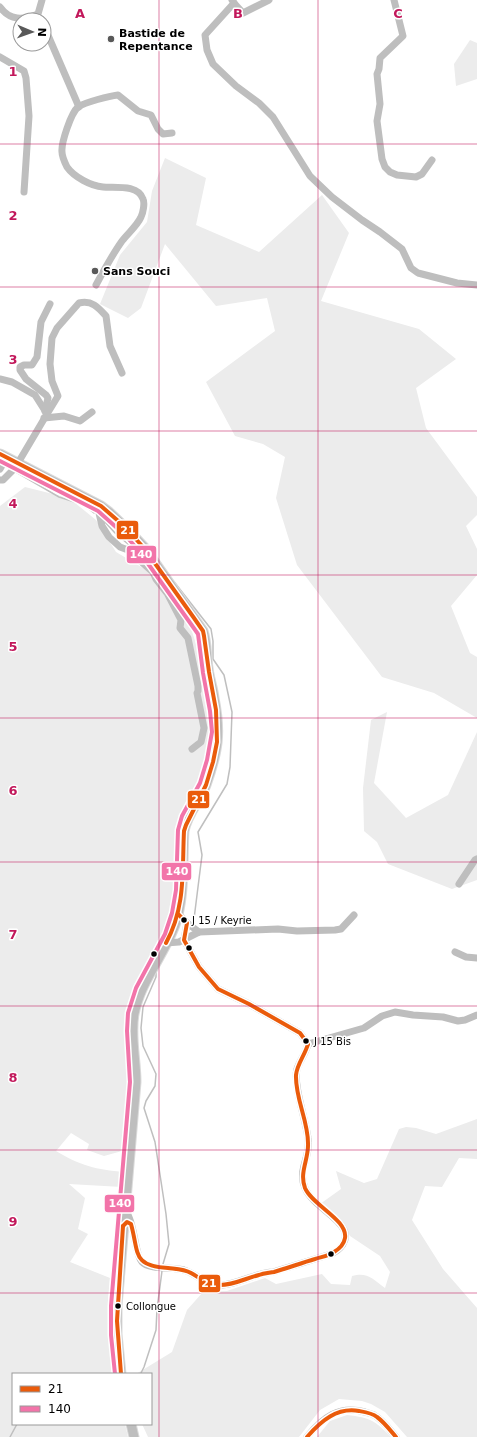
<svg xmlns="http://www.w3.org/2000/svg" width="477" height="1437" font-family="'DejaVu Sans',sans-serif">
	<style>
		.green { fill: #ececec }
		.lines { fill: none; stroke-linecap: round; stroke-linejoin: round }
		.stream { stroke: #bfbfbf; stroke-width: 1.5 }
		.major-casing { stroke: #dbdbdb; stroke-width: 11 }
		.minor { stroke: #bebebe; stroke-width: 7 }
		.major { stroke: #bebebe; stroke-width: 9 }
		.bus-1-casing { stroke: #fff; stroke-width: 7 }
		.bus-2-casing { stroke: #fff; stroke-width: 7 }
		.bus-1 { stroke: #ea5b0b; stroke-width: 4 }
		.bus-2 { stroke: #f274a9; stroke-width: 4 }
		.grid { fill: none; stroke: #c2185b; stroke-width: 1; stroke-opacity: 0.55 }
		.poi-dot { fill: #595959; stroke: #fff; stroke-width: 1.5 }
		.bus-dot { fill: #000; stroke: #fff; stroke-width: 1.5 }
		.labels { text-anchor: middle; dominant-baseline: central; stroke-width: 3; stroke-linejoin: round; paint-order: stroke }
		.bus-label { font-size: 10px; fill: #000; stroke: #fff; text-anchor: start }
		.poi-label { font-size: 11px; font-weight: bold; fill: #000; stroke: #fff; text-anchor: start }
		.grid-label { font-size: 13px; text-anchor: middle; font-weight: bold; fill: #c2185b; stroke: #fff; stroke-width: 3; stroke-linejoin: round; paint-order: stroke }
		.line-badge { stroke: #fff; stroke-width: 1.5 }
		.badge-label { font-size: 11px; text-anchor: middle; font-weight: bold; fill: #fff }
	</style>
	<rect width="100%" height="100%" fill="#fff"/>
	<g class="green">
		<path d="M470 40 477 43V79L456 86 454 64Z"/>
		<path d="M165 158 206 178 196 225 259 252 322 195 349 233 321 301 419 329 456 359 416 388 426 428 477 497V515L466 526 477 549V575L451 606 470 653 477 657V718L434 693 382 677 297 565 276 498 285 457 263 444 235 436 206 382 275 331 267 298 216 306 165 244 141 308 128 318 100 304 120 255 147 222 152 191Z"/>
		<path d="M25 487 69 498 96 520 116 552 160 578 190 625 206 676 214 729 203 778 181 823 179 874 169 925 137 985 128 1017 131 1066 122 1151 104 1156 87 1150 89 1144 71 1133 56 1151C79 1165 97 1170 124 1172L122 1187 69 1184 85 1198 78 1229 88 1234 70 1262 110 1278 108 1302 116 1374H13V1424H125L128 1437H0V506Z"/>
		<path d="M387 712 374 783 406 818 448 795 477 732V880L452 889 388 864 377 842 364 831 363 788 371 720Z"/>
		<path d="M477 1119V1159L459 1158 442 1187 425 1186 412 1220 443 1269 477 1308V1437H407L385 1412 371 1404 362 1401 339 1399 320 1410 299 1437H148L142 1424H151V1374H136L172 1352 187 1310 203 1292 227 1291 265 1278 276 1284 322 1274 331 1284 350 1285 352 1276C368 1272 372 1279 385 1288L390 1272 380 1256 350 1236 345 1227 320 1204 341 1189 336 1171 364 1183 377 1179 399 1129 406 1127 416 1128 436 1134Z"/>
		<path d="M347 1415C371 1418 374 1420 391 1437H317L330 1421Z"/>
	</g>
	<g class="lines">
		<g class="stream">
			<path d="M16 472 59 497 84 505 94 513"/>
			<path d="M104 521 115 533 147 560"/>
			<path d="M175 583 211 629 213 641V659L224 675 232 712 230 767 227 784 198 832 202 855 194 919"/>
			<path d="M156 971V977L143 1007 141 1028 143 1046 156 1074 155 1086 146 1101 144 1108 155 1142 166 1214 169 1244 163 1264"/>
			<path d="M141 1373 144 1367 156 1330 157 1309 162 1271"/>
			<path d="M10 1437 17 1424"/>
		</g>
		<defs>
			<g id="major">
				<path d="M0 454 101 506 109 512 130 532 144 547 203 631C207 643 206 655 208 668 209 678 213 688 214 698 221 733 218 751 206 785 200 801 187 814 184 831 182 862 185 896 175 925 163 957 141 980 134 1014 130 1036 136 1060 136 1082L117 1306V1334L121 1374"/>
				<path d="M131 1424 134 1437"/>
			</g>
		</defs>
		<use href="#major" class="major-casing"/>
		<g class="minor">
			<path d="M232 0 234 3 205 35 207 50 213 64 236 86 259 103 273 117 310 176 332 197 362 220 380 232 402 249 411 268 418 273 457 283 477 285"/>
			<path d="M394 0 403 36 380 58 379 69 377 74 380 104 377 121 382 159 385 167 390 172 397 175 416 177 422 174 432 160"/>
			<path d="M234 3 243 13 269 0"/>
			<path d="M0 7C10 21 23 20 38 14L42 0"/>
			<path d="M44 26 79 107"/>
			<path d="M0 57 24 71 26 78 29 116 24 192"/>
			<path d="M96 285C104 270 112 255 122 241 128 233 137 226 141 217 143 213 145 203 143 199 138 184 115 188 103 187 91 186 74 177 67 167 65 163 62 156 62 152 61 143 71 113 78 107 85 102 110 96 118 95L138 111 151 115 158 129 163 134 172 133"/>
			<path d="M0 379 12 382 35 395 47 414 15 468 3 480H0"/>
			<path d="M45 411 48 398 46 395 26 379 20 370V367L24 365H32L37 357 41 322 50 304"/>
			<path d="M47 414 58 396 52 381 50 364 52 338 57 328 79 303C92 300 98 307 106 316L110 346 122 373"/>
			<path d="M44 418 64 416 80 421 92 412"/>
			<path d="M0 469 4 462 16 463"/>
			<path d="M101 506 99 513 102 526 109 537 120 547 128 550 153 572 156 579 167 593 181 620 180 628 188 638 198 686V691L197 693 204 728 201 742 192 749"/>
			<path d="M459 884 475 860 477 859"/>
			<path d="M178 913 187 923 199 932"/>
			<path d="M187 923 184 940 199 967 218 989 249 1004 300 1033 308 1044"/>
			<path d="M166 943 179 942 199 932 278 929 297 931 335 930 341 929 354 915"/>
			<path d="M455 952 466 957 477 958"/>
			<path d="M308 1044 364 1028 382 1016 395 1012 413 1015 443 1017 458 1021 465 1020 477 1015"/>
			<path d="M126 1210C128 1215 131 1221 132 1227 135 1236 136 1255 142 1262 149 1270 173 1267 184 1270 197 1274 207 1287 223 1285 240 1283 256 1273 273 1272L331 1254C340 1250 349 1241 344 1230 338 1216 312 1205 305 1188 297 1168 311 1159 308 1138 306 1121 293 1084 297 1069 300 1060 306 1053 308 1044"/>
			<path d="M307 1437C323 1417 339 1405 365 1412 368 1413 372 1414 374 1415 383 1420 390 1430 396 1437"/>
		</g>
		<use href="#major" class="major"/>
		<defs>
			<g id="bus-1">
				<path d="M0 454 101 506 124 526 144 548 194 618 203 631 204 636 209 672 216 710 217 742 213 762 206 785 186 825 184 831C182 871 186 906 166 943"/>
				<path d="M178 914 187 923 184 940 199 967 218 989 249 1004 300 1033 308 1044"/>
				<path d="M123 1226 127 1222 131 1224C139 1253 132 1266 168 1268 176 1269 184 1269 191 1273 200 1278 208 1285 218 1285 232 1286 246 1278 259 1275 264 1273 269 1273 274 1272 288 1268 301 1263 315 1259 321 1257 329 1256 334 1252 339 1249 344 1244 345 1238 348 1220 312 1205 305 1188 299 1172 309 1159 308 1143 308 1120 295 1098 296 1075 297 1064 305 1055 308 1044"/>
				<path d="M121 1374 117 1321 123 1226"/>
				<path d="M307 1437C321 1421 337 1407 359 1411 365 1412 372 1413 377 1417 384 1422 390 1430 396 1437"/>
			</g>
			<path id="bus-2" d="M0 461 98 511 126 536 139 551 198 634 203 673 210 711 212 732 207 760 200 783 182 816 178 830 176 890 172 913 165 934 136 988 128 1013 127 1031 130 1082 111 1306V1335L115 1374"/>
		</defs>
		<use href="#bus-1" class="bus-1-casing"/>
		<use href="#bus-2" class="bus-2-casing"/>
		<use href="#bus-1" class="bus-1"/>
		<use href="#bus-2" class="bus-2"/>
	</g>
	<path class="grid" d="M159 0V1437M318 0V1437M0 144H477M0 287H477M0 431H477M0 575H477M0 718H477M0 862H477M0 1006H477M0 1150H477M0 1293H477"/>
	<g class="poi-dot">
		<circle cx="111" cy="39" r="4"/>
		<circle cx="95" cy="271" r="4"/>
	</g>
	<g class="bus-dot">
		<circle cx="184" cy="920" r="3.5"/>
		<circle cx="189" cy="948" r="3.5"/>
		<circle cx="154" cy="954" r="3.5"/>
		<circle cx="306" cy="1041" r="3.5"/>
		<circle cx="331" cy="1254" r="3.5"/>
		<circle cx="118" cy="1306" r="3.5"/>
	</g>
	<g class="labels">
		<g class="bus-label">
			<text x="192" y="920">J 15 / Keyrie</text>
			<text x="314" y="1041">J 15 Bis</text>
			<text x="126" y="1306">Collongue</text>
		</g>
		<g class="poi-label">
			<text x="119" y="33">Bastide de<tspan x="119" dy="13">Repentance</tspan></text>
			<text x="103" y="271">Sans Souci</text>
		</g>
	</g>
	<g class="grid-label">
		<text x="80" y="18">A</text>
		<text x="238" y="18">B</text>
		<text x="398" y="18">C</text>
		<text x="13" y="76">1</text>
		<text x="13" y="220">2</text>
		<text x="13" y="364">3</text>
		<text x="13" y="508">4</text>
		<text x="13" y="651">5</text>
		<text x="13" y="795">6</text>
		<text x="13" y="939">7</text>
		<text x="13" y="1082">8</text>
		<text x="13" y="1226">9</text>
	</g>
	<g class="line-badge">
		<rect x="116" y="520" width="23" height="20" rx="4" fill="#ea5b0b"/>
		<rect x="126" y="545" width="31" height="19" rx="4" fill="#f274a9"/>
		<rect x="187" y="790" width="23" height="19" rx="4" fill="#ea5b0b"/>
		<rect x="161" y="862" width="31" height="19" rx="4" fill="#f274a9"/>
		<rect x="104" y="1194" width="31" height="19" rx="4" fill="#f274a9"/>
		<rect x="198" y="1274" width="23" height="19" rx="4" fill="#ea5b0b"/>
	</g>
	<g class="badge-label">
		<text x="128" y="534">21</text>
		<text x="141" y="558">140</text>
		<text x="199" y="803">21</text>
		<text x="177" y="875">140</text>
		<text x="120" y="1207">140</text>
		<text x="209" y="1287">21</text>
	</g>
	<rect x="12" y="1373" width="140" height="52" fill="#ffffff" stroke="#999999"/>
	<rect x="20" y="1386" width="20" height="6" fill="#ea5b0b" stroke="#999999"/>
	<text x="48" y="1393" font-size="12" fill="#000000">21</text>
	<rect x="20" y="1406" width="20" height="6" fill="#f274a9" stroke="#999999"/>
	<text x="48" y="1413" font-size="12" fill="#000000">140</text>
	<g transform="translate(32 32) rotate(92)"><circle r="19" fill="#ffffff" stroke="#999999"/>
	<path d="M0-3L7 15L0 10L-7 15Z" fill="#595959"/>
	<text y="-6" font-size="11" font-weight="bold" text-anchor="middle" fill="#000000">N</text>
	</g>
</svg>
